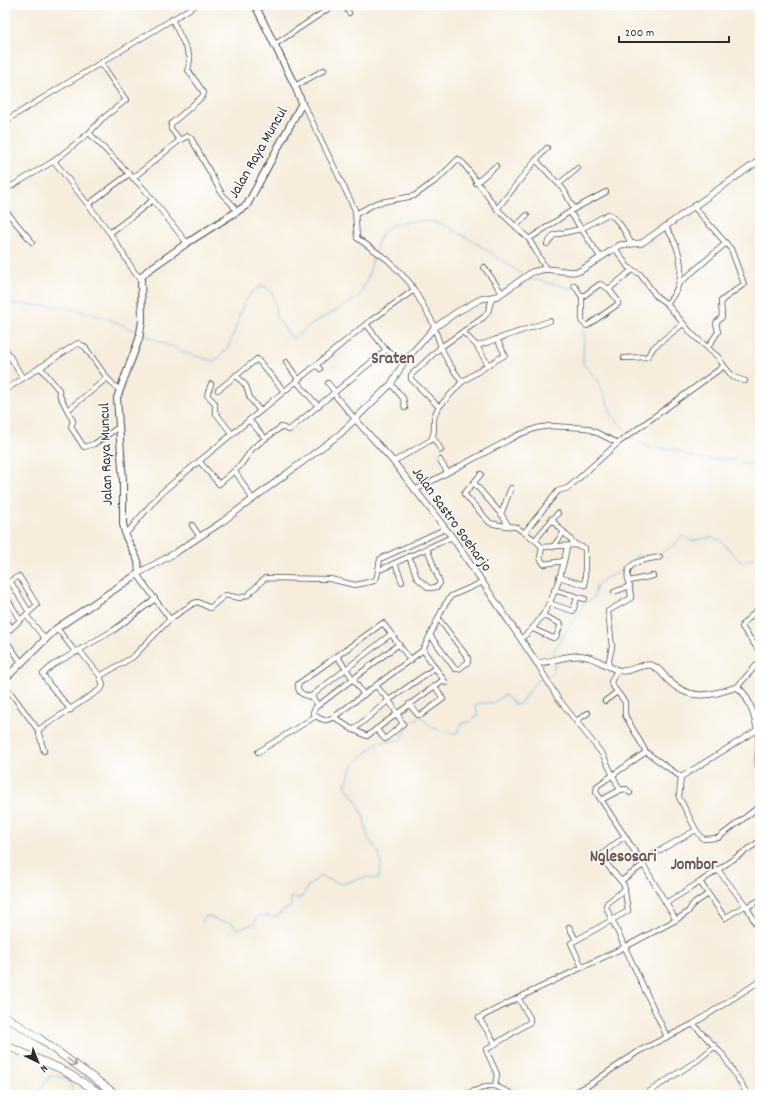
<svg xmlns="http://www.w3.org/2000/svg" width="765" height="1100" font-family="Dekko,sans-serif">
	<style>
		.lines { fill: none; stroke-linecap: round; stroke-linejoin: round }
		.stream { stroke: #73beec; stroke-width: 1 }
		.minor-casing { stroke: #494846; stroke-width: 6 }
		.tertiary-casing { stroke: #494846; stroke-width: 7 }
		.secondary-casing { stroke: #494846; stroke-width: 8 }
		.trunk-casing { stroke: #494846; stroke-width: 8 }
		.minor { stroke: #fff; stroke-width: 4.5 }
		.tertiary { stroke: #fff; stroke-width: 5.5 }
		.secondary { stroke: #fff; stroke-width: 6 }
		.trunk { stroke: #fff; stroke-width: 7 }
		.oneway { stroke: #a0a0a0 }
		.labels { text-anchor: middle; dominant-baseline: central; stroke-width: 3; stroke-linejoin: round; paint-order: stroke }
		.street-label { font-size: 15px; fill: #2b2b2b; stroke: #fff }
		.quarter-label { font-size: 17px; font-weight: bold; fill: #735851; stroke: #fff }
	</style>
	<rect width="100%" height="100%" fill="#fff"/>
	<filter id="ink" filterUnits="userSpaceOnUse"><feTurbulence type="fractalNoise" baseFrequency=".025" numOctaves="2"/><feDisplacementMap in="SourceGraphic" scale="8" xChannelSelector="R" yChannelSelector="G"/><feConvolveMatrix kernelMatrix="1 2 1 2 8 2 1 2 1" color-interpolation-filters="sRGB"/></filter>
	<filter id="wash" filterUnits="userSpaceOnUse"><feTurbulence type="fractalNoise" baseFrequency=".012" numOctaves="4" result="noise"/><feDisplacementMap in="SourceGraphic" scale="16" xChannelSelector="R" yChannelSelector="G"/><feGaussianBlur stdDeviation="0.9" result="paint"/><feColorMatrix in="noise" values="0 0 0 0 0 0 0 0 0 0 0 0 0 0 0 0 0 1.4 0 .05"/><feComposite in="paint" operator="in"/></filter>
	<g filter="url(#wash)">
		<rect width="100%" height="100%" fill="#f6eddc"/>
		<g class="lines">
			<g class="stream">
				<path d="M376 249C378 242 379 235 385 230 395 220 426 219 438 223 465 233 499 259 523 275"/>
				<path d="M527 278 575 289"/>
				<path d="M5 303 63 307 107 318 138 332"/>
				<path d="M584 305V318"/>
				<path d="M584 327 583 364 598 380 612 415 629 434"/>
				<path d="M143 334 186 353 213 361C243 347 232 293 264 286 275 292 277 304 275 315L291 337 294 338 315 322 350 303 360 295 367 280 375 252"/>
				<path d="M631 436 647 447 674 449 696 458 733 460 756 466 760 469"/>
				<path d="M658 555 674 545 682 536 692 541 712 537 720 540 739 560 745 561 760 556"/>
				<path d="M632 562 636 556 646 557"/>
				<path d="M554 657V651L568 628 580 612 584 603 594 598 596 586 606 578 627 569"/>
				<path d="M547 677 554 673V662"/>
				<path d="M202 922 205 917 210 916 218 921 231 923 239 929 254 924 259 915 276 917 284 910 291 907V898H301L308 887 320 876 341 884 366 877 378 879 381 868 380 855 367 836 364 817 355 798 345 786 353 765 377 743 400 740C408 730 406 723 420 717 426 719 425 722 429 725 435 730 450 733 457 733L462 723 470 722 478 715 475 705 481 703H492L504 695 507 696 514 704 519 705 537 680 544 678"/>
				<path d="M35 1095 50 1076 63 1077 71 1084 72 1095"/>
			</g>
		</g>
	</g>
	<g filter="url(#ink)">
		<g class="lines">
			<defs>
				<g id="minor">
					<path d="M345 5 349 13"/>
					<path d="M274 45 334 5"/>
					<path d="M295 86 324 70"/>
					<path d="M302 103 309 115 355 210 357 238 388 260 410 283 432 321 441 347 448 362 462 382"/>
					<path d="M5 121 196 5"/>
					<path d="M89 133 102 119 126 100 101 63"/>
					<path d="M180 140 188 136 191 138 222 194 232 204 237 213"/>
					<path d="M536 160 564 190 574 209"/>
					<path d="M54 161 110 233 135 273 141 278"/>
					<path d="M133 178 180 140 171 129V124L202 97 204 93 188 70 190 58 187 50 172 19"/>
					<path d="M476 183 496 166"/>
					<path d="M559 184 578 168"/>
					<path d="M5 190 54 161 89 133 145 190 187 243"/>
					<path d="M89 204 129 174"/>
					<path d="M694 207 731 249 744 284 721 301 722 317 716 323 718 332 708 347"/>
					<path d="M5 210 32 242"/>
					<path d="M570 212 601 258"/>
					<path d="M356 214 376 203 414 196 438 179 458 159 463 163 497 209"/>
					<path d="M516 226 527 215"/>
					<path d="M666 227C683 252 688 280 667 304"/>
					<path d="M110 233 153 200"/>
					<path d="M529 239 574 209 606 192"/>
					<path d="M547 244 554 235 581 229 608 214C618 217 626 234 631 243"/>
					<path d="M484 267 502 293"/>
					<path d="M546 269 529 239 497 209 536 160 547 148"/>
					<path d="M681 282 726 243"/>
					<path d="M574 285 582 297V322L587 326 618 304V301L609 289 632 270"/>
					<path d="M582 297 600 284 609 289"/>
					<path d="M492 298 488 312 484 317 441 347 411 375V379L439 407 462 382 488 365 477 346 550 321"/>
					<path d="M366 324 386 350"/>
					<path d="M463 332 477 346"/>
					<path d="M5 348 22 377"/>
					<path d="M624 358 647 357 654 347 683 324"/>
					<path d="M286 362 298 379"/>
					<path d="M316 365 320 369"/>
					<path d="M488 365 505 355 497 339"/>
					<path d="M724 366 733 377 745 381"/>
					<path d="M40 367 59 390 60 396 73 421 71 427 84 447 94 444 119 427"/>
					<path d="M236 375 246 386 250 398 260 411"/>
					<path d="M296 381 318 406"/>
					<path d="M328 383 335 392"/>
					<path d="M211 384 207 395 215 403V412L232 434"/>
					<path d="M391 384 403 398 405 408"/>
					<path d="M5 390 78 343 85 347 107 378 119 390"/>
					<path d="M218 390 257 359 284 391"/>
					<path d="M333 393 356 420"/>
					<path d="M68 410 107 378"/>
					<path d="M249 420 265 438"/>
					<path d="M433 437 441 450"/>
					<path d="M440 460 447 472"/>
					<path d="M199 461 219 484 240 466 253 448 281 427 289 430 386 350 404 362"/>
					<path d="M393 462 431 440C438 430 429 420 439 407"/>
					<path d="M235 471 253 500"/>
					<path d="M481 474 464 494 490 523 499 525 516 527 535 540 542 547 576 545 585 548V585L559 577"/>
					<path d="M474 483 501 514"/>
					<path d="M415 490 518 435 537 428 550 426 587 428 618 443"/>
					<path d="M551 519 576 545"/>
					<path d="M192 525 200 537"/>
					<path d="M508 525 501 514 511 488"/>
					<path d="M525 532 558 491 568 488 618 443 724 366 718 357 692 334 667 304 656 296 640 274 628 267 615 248"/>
					<path d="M125 535 160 494 180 477 366 324 414 290"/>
					<path d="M535 540 558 513"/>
					<path d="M542 547 540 558 544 564 564 561"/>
					<path d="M553 547 564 532"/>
					<path d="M409 556 417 578 429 588 437 587 440 583 427 548"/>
					<path d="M382 569 395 563"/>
					<path d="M10 581 29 612"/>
					<path d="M629 581 653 576"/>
					<path d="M402 582 395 563 452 537"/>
					<path d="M5 584 19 576 37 605 5 634"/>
					<path d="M554 590 585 599"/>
					<path d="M614 592 630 586"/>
					<path d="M5 595 20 620"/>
					<path d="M155 599 170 619 194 603 198 602 210 608 225 595 240 598 248 595 265 578 330 579 355 585 374 581 377 577 380 559 445 529"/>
					<path d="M549 603 573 611 577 598"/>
					<path d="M760 607 743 624 742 627 760 652"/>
					<path d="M26 615 45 639"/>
					<path d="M5 617 11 628"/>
					<path d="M57 628 76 653"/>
					<path d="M533 629 553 638 556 637 561 624 544 616"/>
					<path d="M430 635 455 669H459L468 662V658L438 618"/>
					<path d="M522 638C549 617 561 580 567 547"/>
					<path d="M5 639 21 662"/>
					<path d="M423 650 446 683"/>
					<path d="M80 651 100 676"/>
					<path d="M337 656 364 695"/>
					<path d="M537 663 557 697 603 755 620 790"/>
					<path d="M608 665 612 647 608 611 631 598C631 590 626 579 628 572 630 560 651 559 660 557"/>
					<path d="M617 670 611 682 612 685 625 702V715L646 752"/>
					<path d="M5 685 38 730 44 751"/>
					<path d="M737 687 760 661"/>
					<path d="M310 697 391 634"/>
					<path d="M605 701 617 692"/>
					<path d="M409 704 418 715H421L443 699 435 686"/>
					<path d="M318 705 313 698C306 695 297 695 298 684L383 623 411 661"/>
					<path d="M71 710 49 684 43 674 53 665 114 630 155 599 137 574"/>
					<path d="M316 716 313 712 316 707 399 644"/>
					<path d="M334 717 350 728 367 736 443 680"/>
					<path d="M576 721 588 713"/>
					<path d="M376 729 385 739 403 724 389 700 376 686"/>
					<path d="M38 730 101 689 103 685 100 676 133 657 170 619"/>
					<path d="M353 730 389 700 435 668"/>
					<path d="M258 752 316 716C323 721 326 721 334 717L423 650 444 606 451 596 483 582"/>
					<path d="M681 777 679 797 696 830 703 839 718 838 760 806"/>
					<path d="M601 800 620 790 626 789 630 793"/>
					<path d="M641 861 696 830"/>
					<path d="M718 870 747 907"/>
					<path d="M621 881 643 865"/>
					<path d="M700 882 725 918 746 905"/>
					<path d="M625 889 607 903 606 907 667 1037"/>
					<path d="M760 900 747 907 760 932"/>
					<path d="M666 903 700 882 760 841"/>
					<path d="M676 920 688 912 692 905 708 894"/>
					<path d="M569 927 576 940"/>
					<path d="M582 967 571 943 628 911 624 885 600 856 625 836"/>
					<path d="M693 1024 723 1055 748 1095"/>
					<path d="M495 1043 479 1018 518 998"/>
					<path d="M495 1086 497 1074 486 1050 530 1022V1018L518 998 625 947 676 920 641 861 596 792 597 786 646 752 681 777 757 730"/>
					<path d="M463 1095 488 1086H495L515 1095"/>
					<path d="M569 1095 589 1085 639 1051 693 1024 760 981"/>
					<path d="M644 1095 698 1060 715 1046"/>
				</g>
				<g id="tertiary">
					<path d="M356 420 392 460 452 537 537 663C553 662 568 654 583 656 597 657 611 671 623 671 632 671 641 664 650 665 657 666 662 673 666 678 689 702 709 696 737 687 750 695 759 728 759 744 759 754 756 762 760 771"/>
					<path d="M139 573 175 553 222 522 340 434 391 384 404 362 434 328 457 312 481 299 498 296 532 272 546 269 572 272 580 271 620 245 642 243 760 160"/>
				</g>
				<path id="secondary" d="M5 679 57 628 139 573 138 561 126 537 123 524V481L117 398 139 339 142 321 141 278 147 271 187 243 247 205 302 103 295 86 255 5"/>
				<g id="trunk">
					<path d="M5 1016 39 1038 117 1095"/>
					<path d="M5 1045 61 1069 103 1095"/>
				</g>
			</defs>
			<use href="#minor" class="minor-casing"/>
			<use href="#tertiary" class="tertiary-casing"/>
			<use href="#secondary" class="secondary-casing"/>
			<use href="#trunk" class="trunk-casing"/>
			<use href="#minor" class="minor"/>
			<use href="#tertiary" class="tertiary"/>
			<use href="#secondary" class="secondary"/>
			<use href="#trunk" class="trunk"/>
		</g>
		<defs><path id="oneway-shaft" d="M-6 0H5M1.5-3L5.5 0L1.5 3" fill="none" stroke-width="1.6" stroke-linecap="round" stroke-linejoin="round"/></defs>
		<use class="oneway" href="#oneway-shaft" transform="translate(72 1062) rotate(35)"/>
	</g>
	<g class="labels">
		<g class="street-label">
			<text transform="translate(259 153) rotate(-60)">Jalan Raya Muncul</text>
			<text transform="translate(107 454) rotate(-92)">Jalan Raya Muncul</text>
			<text transform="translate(451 520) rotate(54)">Jalan Sastro Soeharjo</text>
		</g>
		<g class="quarter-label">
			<text x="393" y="360">Sraten</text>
			<text x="623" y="858">Nglesosari</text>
			<text x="694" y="866">Jombor</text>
		</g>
	</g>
	<rect width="765" height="1100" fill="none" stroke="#fff" stroke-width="20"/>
	<g transform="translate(38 1062) rotate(137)" stroke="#ffffff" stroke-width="3" paint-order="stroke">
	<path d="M0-3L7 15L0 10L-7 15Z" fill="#2b2b2b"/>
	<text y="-6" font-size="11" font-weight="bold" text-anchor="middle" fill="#2b2b2b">N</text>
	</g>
	<path d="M619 36v6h110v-6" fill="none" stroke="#2b2b2b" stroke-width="2"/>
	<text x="625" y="36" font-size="12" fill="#2b2b2b" stroke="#ffffff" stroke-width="3" paint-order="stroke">200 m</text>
</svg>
